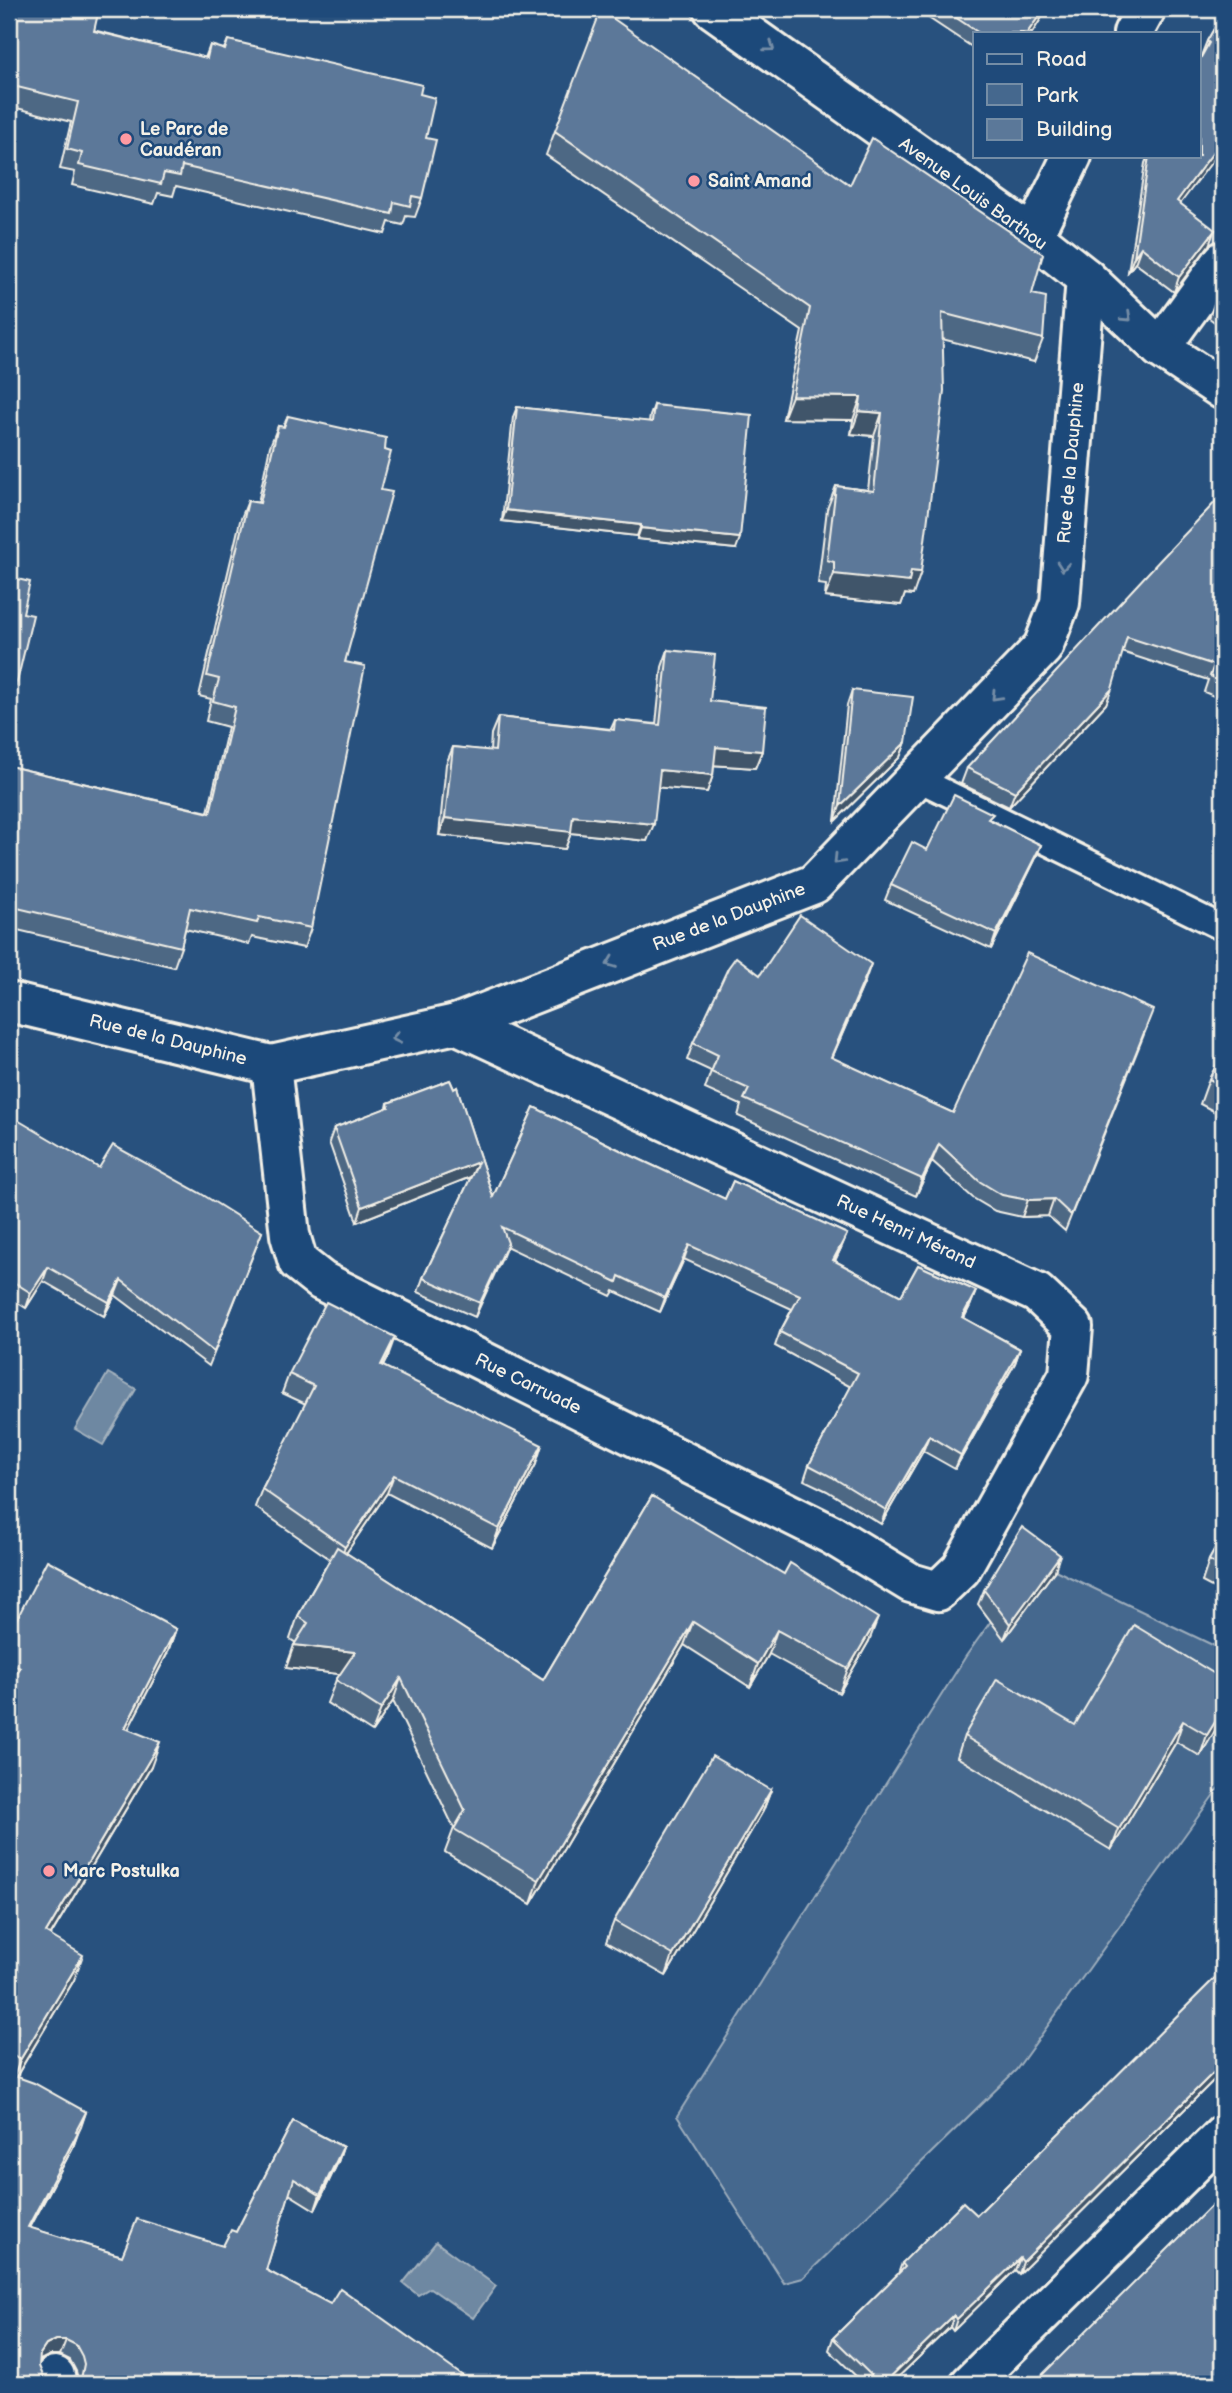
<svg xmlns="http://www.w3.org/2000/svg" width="1232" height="2393" font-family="'Balsamiq Sans',sans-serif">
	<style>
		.green { fill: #45688e; stroke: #9cacbb; stroke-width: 2 }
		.water { fill: #6e88a2; stroke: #a4b2be; stroke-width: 2 }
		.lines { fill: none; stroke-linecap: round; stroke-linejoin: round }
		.lane-casing { stroke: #f4f1e8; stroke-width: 30 }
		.street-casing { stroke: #f4f1e8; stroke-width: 44 }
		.secondary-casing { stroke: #f4f1e8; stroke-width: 44 }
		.lane { stroke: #1f4a7a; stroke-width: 24 }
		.street { stroke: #1f4a7a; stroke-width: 38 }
		.secondary { stroke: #1f4a7a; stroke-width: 38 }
		.wall { fill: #4e6784; stroke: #f4f1e8; stroke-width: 2 }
		.shaded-wall { fill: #40546b; stroke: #f4f1e8; stroke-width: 2 }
		.building { fill: #5b7899; stroke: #f4f1e8; stroke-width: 2 }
		.oneway { stroke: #748da6 }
		.poi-dot { fill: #ff9aa2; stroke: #1f4a7a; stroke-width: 2.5 }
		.labels { text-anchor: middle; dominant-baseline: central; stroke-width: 5; stroke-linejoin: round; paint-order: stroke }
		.poi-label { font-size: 18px; font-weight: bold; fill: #f4f1e8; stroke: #1f4a7a; text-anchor: start }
		.street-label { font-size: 18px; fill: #f4f1e8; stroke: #1f4a7a }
	</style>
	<rect width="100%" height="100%" fill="#28517e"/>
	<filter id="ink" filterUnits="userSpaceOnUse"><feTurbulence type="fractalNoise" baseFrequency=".0143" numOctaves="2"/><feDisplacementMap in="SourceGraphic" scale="14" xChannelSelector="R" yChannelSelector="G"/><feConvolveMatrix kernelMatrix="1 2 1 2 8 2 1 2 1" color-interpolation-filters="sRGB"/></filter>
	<g filter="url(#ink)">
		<path class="green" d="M1055 1570 1223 1650V1782L1016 2070 803 2278 784 2283 677 2116 966 1656 991 1621 1006 1637Z"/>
		<g class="water">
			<path d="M108 1373 136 1389 103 1445 75 1429Z"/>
			<path d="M436 2242 496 2286 473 2318 430 2288 418 2295 403 2283Z"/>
		</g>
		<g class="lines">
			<defs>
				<path id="lane" d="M916 778 1223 928"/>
				<g id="street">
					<path d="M1133 33 1146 9"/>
					<path d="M1033 236 1072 156"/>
					<path d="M1160 348 1223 261"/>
					<path d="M9 1002 271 1065 456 1024 814 884 1043 647 1060 603 1086 278"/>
					<path d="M271 1065 290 1235 298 1262 322 1281 832 1535 911 1583 938 1591 961 1569 1069 1375 1073 1327 1037 1293 456 1024"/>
					<path d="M55 2376 57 2384"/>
					<path d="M970 2384 1223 2135"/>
				</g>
				<path id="secondary" d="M713 9 1033 236 1086 278 1160 348 1223 390"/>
			</defs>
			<use href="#lane" class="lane-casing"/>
			<use href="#street" class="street-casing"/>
			<use href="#secondary" class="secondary-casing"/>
			<use href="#lane" class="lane"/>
			<use href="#street" class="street"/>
			<use href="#secondary" class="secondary"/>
		</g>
		<g class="wall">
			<path d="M9 9 205 58 210 45 224 49 228 40 420 94 426 138 422 198 415 217 406 216 403 225 389 222 385 234 176 186 173 196 158 193 154 204 72 185 75 172 60 169 71 122 9 106Z"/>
			<path d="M915 9H1047L1032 33H975V49Z"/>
			<path d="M1223 13V147L1180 203 1209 245 1174 292 1135 263 1128 272 1145 163 1148 156H1199L1201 56 1207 41Z"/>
			<path d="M555 131 850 185 1032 294 1043 339 1034 362 942 339 913 595 905 594 901 605 825 597 826 585 818 584 827 509 836 486 868 490 874 436 851 434 853 420 783 419 802 331 546 155Z"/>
			<path d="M1223 291V328L1209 318 1214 304Z"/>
			<path d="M654 405 736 549 637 539V536L502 521 513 417 517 407 649 422 650 416Z"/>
			<path d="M288 416 381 490 345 662 311 928 304 948 252 937 249 944 185 929 181 947 174 967 9 928V766L208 812 228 727 206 721 211 699 199 696 240 521 248 501 258 503 270 446 278 426 283 427Z"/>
			<path d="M1223 494V700L1204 692 1208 680 1122 652 1106 704 1009 807 961 784 967 768Z"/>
			<path d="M9 577 23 613 17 682 10 702H9Z"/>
			<path d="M668 650 710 701 762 751 755 768 714 765 713 775 707 792 658 787 647 841 571 833 565 849 439 835 446 764 453 747 490 751 491 734 498 717 611 729 615 720 656 724 662 667Z"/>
			<path d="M852 690 906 742 900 757 835 821 847 705Z"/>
			<path d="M991 820 1041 845 1035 860 991 949 885 900 891 885 927 850Z"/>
			<path d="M760 975 865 981 832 1058 953 1113 1147 1027 1065 1231 1048 1216 1022 1217 995 1211 973 1198 932 1161 916 1196 738 1116 741 1105 705 1089 711 1071 687 1060 693 1043Z"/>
			<path d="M1223 1053V1116L1200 1104 1209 1079Z"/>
			<path d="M450 1080 454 1089 457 1087 493 1197 534 1107 628 1154 725 1199 733 1181 847 1234 841 1248 835 1261 901 1296 918 1265 976 1291 970 1306 964 1318 1020 1349 1015 1363 955 1469 923 1451 881 1524 827 1491 804 1480 809 1465 851 1387 775 1346 780 1332 792 1309 684 1259 660 1312 614 1291 611 1296 506 1246 475 1317 418 1292 423 1278 471 1177 357 1222 329 1142 334 1128 387 1108 388 1103Z"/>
			<path d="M9 1116 99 1168 262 1232 209 1366 115 1295 104 1316 43 1281 26 1308 9 1297Z"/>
			<path d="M388 1356 383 1366 536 1464 492 1548 387 1493 346 1553 543 1680 652 1496 869 1641 839 1693 769 1654 750 1687 684 1645 531 1904 445 1852 454 1828 393 1701 372 1732 327 1703 336 1680 340 1674 286 1668 296 1643 290 1639 298 1616 330 1559 255 1507 262 1489 306 1404 282 1393 289 1374Z"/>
			<path d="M1223 1535V1593L1202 1582 1209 1560Z"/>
			<path d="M1055 1570 1004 1639 978 1604 984 1590Z"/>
			<path d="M176 1629 167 1654 128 1729 151 1767 51 1935 74 1980 16 2077 86 2112 73 2147 30 2228 122 2256 223 2246 236 2232 293 2121 343 2147 338 2162 315 2210 289 2194 266 2270 474 2384H77L78 2379 76 2371 70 2360 60 2355H50L40 2360 39 2366 9 2384V1634Z"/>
			<path d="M1223 1679V1717L1200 1756 1176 1742 1111 1850 957 1757 964 1736 1075 1725Z"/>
			<path d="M771 1790 763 1811 666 1976 606 1942 614 1921Z"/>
			<path d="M1223 1970V2071L1019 2274 1015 2270 953 2331 950 2327 891 2384H864L829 2350 833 2338 898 2274 902 2263 977 2215Z"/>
		</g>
		<g class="shaded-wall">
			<path d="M1044 9H1047L1032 33H1027Z"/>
			<path d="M1223 139V147L1171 216 1177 201Z"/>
			<path d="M1215 230 1209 245 1174 292 1179 277Z"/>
			<path d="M1141 247 1135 263 1128 272 1134 257Z"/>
			<path d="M792 396 861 397 853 420 783 419Z"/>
			<path d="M859 411 882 413 874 436 851 434Z"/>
			<path d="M506 510 641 525 637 536 502 521Z"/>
			<path d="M641 528 740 538 736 549 637 539Z"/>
			<path d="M911 571 921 572 913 595 905 594 901 605 825 597 834 574Z"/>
			<path d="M1112 689 1106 704 1009 807 1015 792Z"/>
			<path d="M906 742 900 757 835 821 840 806Z"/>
			<path d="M716 747 762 751 755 768 710 765Z"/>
			<path d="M660 770 713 775 707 792 653 787Z"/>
			<path d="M573 816 654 824 647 841 571 833 565 849 439 835 445 818Z"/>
			<path d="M1041 845 1035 860 991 949 996 934Z"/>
			<path d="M871 964 865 981 825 1074 831 1057Z"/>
			<path d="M939 1144 932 1161 916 1196 922 1179Z"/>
			<path d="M478 1162 473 1176 357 1222 362 1207Z"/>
			<path d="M1054 1199 1048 1216 1022 1217 1028 1200Z"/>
			<path d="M847 1234 841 1248 828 1274 833 1260Z"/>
			<path d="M508 1243 502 1258 475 1317 480 1303Z"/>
			<path d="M689 1245 684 1259 660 1312 665 1298Z"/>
			<path d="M48 1267 43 1281 26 1308 31 1293Z"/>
			<path d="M121 1280 115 1295 104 1316 109 1302Z"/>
			<path d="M976 1291 970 1306 957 1331 962 1317Z"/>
			<path d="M395 1337 388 1356 374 1383 381 1365Z"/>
			<path d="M1020 1349 1015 1363 955 1469 961 1455Z"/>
			<path d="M929 1436 923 1451 881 1524 886 1510Z"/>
			<path d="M542 1445 536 1464 492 1548 499 1529Z"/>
			<path d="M394 1475 387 1493 338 1565 345 1547Z"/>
			<path d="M1060 1555 1055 1570 1004 1639 1010 1624Z"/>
			<path d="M878 1618 869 1641 839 1693 848 1669Z"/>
			<path d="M693 1622 684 1645 531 1904 539 1880Z"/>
			<path d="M176 1629 167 1654 116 1753 125 1728Z"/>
			<path d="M777 1630 769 1654 750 1687 758 1664Z"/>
			<path d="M294 1645 355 1652 347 1675 286 1668Z"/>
			<path d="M401 1678 393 1701 372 1732 381 1709Z"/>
			<path d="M1223 1709V1717L1200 1756 1207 1735Z"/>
			<path d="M1183 1721 1176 1742 1111 1850 1119 1829Z"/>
			<path d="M160 1742 151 1767 37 1958 46 1933Z"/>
			<path d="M771 1790 763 1811 666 1976 673 1955Z"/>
			<path d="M83 1955 74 1980 11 2085 20 2060Z"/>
			<path d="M1223 2063V2071L1019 2274 1023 2262Z"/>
			<path d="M86 2112 81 2127 71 2146 76 2131Z"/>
			<path d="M78 2132 73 2147 22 2242 28 2227Z"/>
			<path d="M343 2147 338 2162 315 2210 320 2195Z"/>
			<path d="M1020 2258 1015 2270 953 2331 957 2319Z"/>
			<path d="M954 2315 950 2327 891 2384H883Z"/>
			<path d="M56 2340H66L60 2355H50L40 2360 34 2369 40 2354 46 2345Z"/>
		</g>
		<g class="building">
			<path d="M9 9H99L94 31 207 58 210 45 225 50 228 40 422 85 420 94 435 98 426 138 436 140 422 198 412 196 410 206 394 202 392 214 182 166 180 176 164 173 161 184 79 165 82 153 67 149 78 102 9 85Z"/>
			<path d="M943 9H1044L1027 33H979Z"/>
			<path d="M601 10 850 185 872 138 1043 254 1032 294 1046 297 1043 339 942 313 944 391 921 572 911 571 909 582 834 574V562L827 560 836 486 874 491 882 413 859 411 861 397 792 396 810 308 555 131Z"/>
			<path d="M1223 13V139L1177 201 1215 230 1179 277 1141 247 1134 257 1149 156H1199V61L1209 43 1207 41Z"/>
			<path d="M1223 291V311L1214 304Z"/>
			<path d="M654 405 752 415 740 538 641 528V525L506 510 517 407 652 422Z"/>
			<path d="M288 416 386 438 385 450 391 452 381 490 392 492 345 662 365 666 311 928 259 917 257 923 190 908 181 947 9 906V766L210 813 235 707 213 701 219 679 207 676 248 501 260 503 278 426 284 427Z"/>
			<path d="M1223 494V682L1210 676 1214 665 1127 637 1112 689 1015 792 967 768 1161 559Z"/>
			<path d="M9 577 30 582 23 613 33 615 17 682 9 680Z"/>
			<path d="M668 650 715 655 710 701 766 707 762 751 716 747 713 775 660 770 654 824 573 816 571 832 445 818 453 747 495 751 498 717 614 730 615 720 660 725Z"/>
			<path d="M852 690 913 697 906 742 840 806Z"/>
			<path d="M954 795 993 814 988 819 1041 845 996 934 891 885 912 842 927 850Z"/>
			<path d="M800 915 871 964 831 1057 953 1113 1027 953 1153 1010 1071 1215 1054 1199 1028 1200 1002 1195 979 1181 939 1144 922 1179 744 1099 749 1089 711 1072 718 1055 693 1043 728 968 736 957 760 975Z"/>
			<path d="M1223 1053V1086L1209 1079Z"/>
			<path d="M450 1080 454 1089 457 1087 493 1197 534 1107 628 1154 725 1199 733 1181 847 1234 833 1260 901 1296 918 1265 976 1291 962 1317 1020 1349 961 1455 929 1436 886 1510 832 1477 809 1465 858 1373 780 1332 800 1295 689 1245 665 1298 619 1276 617 1282 502 1227 508 1243 480 1303 423 1278 478 1162 362 1207 334 1128 389 1107 388 1103Z"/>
			<path d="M9 1115 99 1168 113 1145 200 1193 262 1232 214 1352 121 1280 109 1302 48 1267 31 1293 9 1279Z"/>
			<path d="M326 1302 395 1337 381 1365 542 1445 499 1529 394 1475 345 1547 262 1489 314 1386 289 1374Z"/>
			<path d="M652 1496 784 1574 790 1563 878 1618 848 1669 777 1630 758 1664 693 1622 539 1880 454 1829 465 1810 401 1678 381 1709 336 1680 355 1652 294 1645 308 1623 298 1616 337 1547 543 1680Z"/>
			<path d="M1022 1527 1060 1555 1010 1624 984 1590Z"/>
			<path d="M1223 1535V1568L1209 1560Z"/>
			<path d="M47 1560 176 1629 125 1728 160 1742 46 1933 83 1955 20 2060 9 2053V1687L20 1668 9 1662V1634Z"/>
			<path d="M1134 1625 1223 1679V1709L1207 1735 1183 1721 1119 1829 964 1736 997 1679 1075 1725Z"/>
			<path d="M712 1756 771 1790 673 1955 614 1921Z"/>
			<path d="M1223 1970V2063L1023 2262 1020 2258 957 2319 954 2315 883 2384H880L833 2338 905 2267 902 2263 963 2202 977 2215Z"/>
			<path d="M9 2074 34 2083 86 2112 76 2131 78 2132 28 2227 122 2256 137 2219 223 2246 231 2230 236 2232 293 2121 343 2147 320 2195 294 2179 266 2270 330 2304 340 2288 474 2384H98L81 2379 84 2364 82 2356 76 2345 66 2340H56L46 2345 40 2354 39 2366 46 2383 45 2384H9Z"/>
			<path d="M1223 2194V2319L1219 2323 1223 2327V2384H1033Z"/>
		</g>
		<defs><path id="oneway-chevron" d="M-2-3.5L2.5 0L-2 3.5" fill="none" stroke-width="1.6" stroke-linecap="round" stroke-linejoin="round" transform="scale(1.75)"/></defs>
		<g class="oneway">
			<use href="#oneway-chevron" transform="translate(770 47) rotate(36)"/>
			<use href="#oneway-chevron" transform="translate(1127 317) rotate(43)"/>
			<use href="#oneway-chevron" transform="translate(1063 566) rotate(95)"/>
			<use href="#oneway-chevron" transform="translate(996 696) rotate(134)"/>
			<use href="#oneway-chevron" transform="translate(838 860) rotate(134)"/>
			<use href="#oneway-chevron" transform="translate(611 963) rotate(159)"/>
			<use href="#oneway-chevron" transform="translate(396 1038) rotate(168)"/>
		</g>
	</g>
	<g class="poi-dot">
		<circle cx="126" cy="139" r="7"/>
		<circle cx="694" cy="181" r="7"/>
		<circle cx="49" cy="1871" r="7"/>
	</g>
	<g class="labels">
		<g class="poi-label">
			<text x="140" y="129">Le Parc de<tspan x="140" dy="21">Caudéran</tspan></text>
			<text x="708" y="181">Saint Amand</text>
			<text x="63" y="1871">Marc Postulka</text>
		</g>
		<g class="street-label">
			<text transform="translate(973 194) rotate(36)">Avenue Louis Barthou</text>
			<text transform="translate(1071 463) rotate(-85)">Rue de la Dauphine</text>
			<text transform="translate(729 917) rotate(-21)">Rue de la Dauphine</text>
			<text transform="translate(168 1040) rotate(14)">Rue de la Dauphine</text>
			<text transform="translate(906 1232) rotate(25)">Rue Henri Mérand</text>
			<text transform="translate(528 1384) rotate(26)">Rue Carruade</text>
		</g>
	</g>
	<rect width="1232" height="2393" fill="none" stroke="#1f4a7a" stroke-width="35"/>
	<rect x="18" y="18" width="1197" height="2358" fill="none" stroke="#f4f1e8" stroke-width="2.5" filter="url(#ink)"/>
	<rect x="973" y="32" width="228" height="126" fill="#1f4a7a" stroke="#748da6" stroke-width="2"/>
	<rect x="987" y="54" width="35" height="10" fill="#1f4a7a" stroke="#748da6" stroke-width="2"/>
	<text x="1036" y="66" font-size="21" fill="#f4f1e8">Road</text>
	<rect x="987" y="84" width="35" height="21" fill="#45688e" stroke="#748da6" stroke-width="2"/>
	<text x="1036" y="102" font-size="21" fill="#f4f1e8">Park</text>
	<rect x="987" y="119" width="35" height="21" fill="#5b7899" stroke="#748da6" stroke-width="2"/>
	<text x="1036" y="136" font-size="21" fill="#f4f1e8">Building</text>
</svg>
